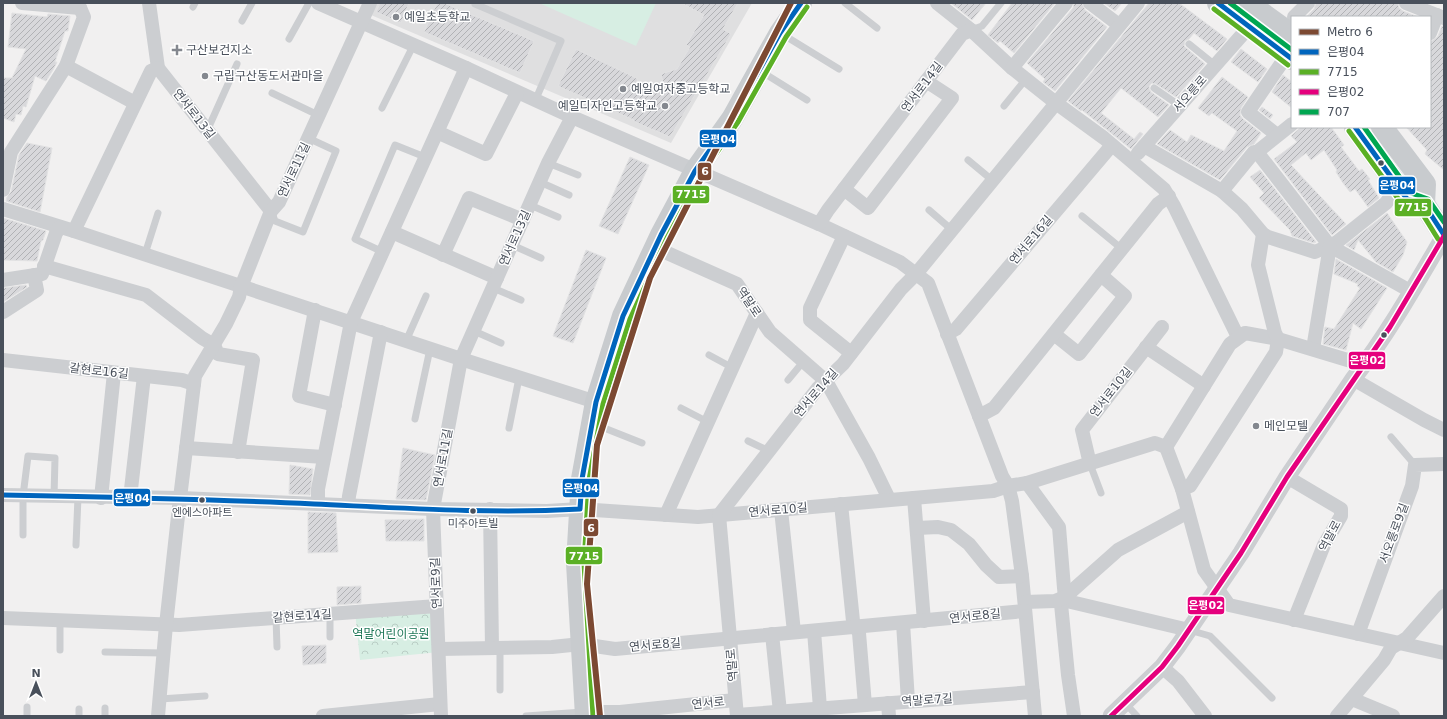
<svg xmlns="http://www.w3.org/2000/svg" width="1447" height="719" font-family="'DejaVu Sans','Noto Sans KR',sans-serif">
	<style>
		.education { fill: #dfdfe0 }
		.park { fill: url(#park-crowns) }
		.garden { fill: #d7eee3 }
		.building { fill: url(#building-hatch); stroke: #e2e2e3 }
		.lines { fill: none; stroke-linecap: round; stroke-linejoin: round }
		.service { stroke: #ccced1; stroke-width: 7 }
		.minor { stroke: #ccced1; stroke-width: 14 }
		.tertiary { stroke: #ccced1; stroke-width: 17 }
		.primary { stroke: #c8cbce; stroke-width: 22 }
		.bus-1-casing { stroke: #fff; stroke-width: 8 }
		.bus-2-casing { stroke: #fff; stroke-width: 8 }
		.bus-3-casing { stroke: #fff; stroke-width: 8 }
		.bus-4-casing { stroke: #fff; stroke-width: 8 }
		.bus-1 { stroke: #0065bd; stroke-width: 5 }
		.bus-2 { stroke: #5bb025; stroke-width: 5 }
		.bus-3 { stroke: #e5007d; stroke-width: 5 }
		.bus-4 { stroke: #00a651; stroke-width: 5 }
		.metro-1-casing { stroke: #fff; stroke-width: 9 }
		.metro-1 { stroke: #7c4932; stroke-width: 6 }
		.poi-dot { fill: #84888f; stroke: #fff; stroke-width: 1.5 }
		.bus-dot { fill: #49505b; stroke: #fff; stroke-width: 1.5 }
		.labels { text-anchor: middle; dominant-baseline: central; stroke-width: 3; stroke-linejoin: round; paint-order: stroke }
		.bus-label { font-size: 11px; fill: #49505b; stroke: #fff }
		.poi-label { font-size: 12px; fill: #49505b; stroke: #fff; text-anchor: start }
		.street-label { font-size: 12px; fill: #49505b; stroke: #fff }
		.park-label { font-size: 12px; fill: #1f7858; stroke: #fff }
		.line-badge { stroke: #fff; stroke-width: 1.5 }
		.badge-label { font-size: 11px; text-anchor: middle; font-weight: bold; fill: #fff }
	</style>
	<defs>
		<pattern id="park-crowns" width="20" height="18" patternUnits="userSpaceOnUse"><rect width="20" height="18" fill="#d7eee3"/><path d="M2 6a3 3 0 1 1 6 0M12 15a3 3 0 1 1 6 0" fill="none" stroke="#bacec5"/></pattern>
		<pattern id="building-hatch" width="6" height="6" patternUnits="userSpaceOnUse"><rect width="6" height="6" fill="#d8d8db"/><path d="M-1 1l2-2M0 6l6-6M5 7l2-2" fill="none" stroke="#b1b2b5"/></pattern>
	</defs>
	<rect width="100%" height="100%" fill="#f1f0f0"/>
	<path class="education" d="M377 3H752L671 143 371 15Z"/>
	<path class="park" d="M437 608 439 652 360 660 355 612Z"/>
	<path class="garden" d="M539 3H656L636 46Z"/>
	<g class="building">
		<path d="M380 3H409L401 23 376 12Z"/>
		<path d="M437 3H444L534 41 520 73 424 32Z"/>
		<path d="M682 3H738L723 29 731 34 670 137 633 121 634 120 558 86 576 49 638 79 636 83 665 90 661 74 677 69 690 47 686 45 704 15Z"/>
		<path d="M951 3H986L972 20Z"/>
		<path d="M1012 3H1055L1014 53 1000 41 998 43 988 35Z"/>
		<path d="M1074 3H1082L1085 10 1107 27 1055 91 1043 82 1045 79 1027 63 1073 8Z"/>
		<path d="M1104 3H1122L1115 11Z"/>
		<path d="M1149 3H1179L1227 39 1217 51 1194 33 1189 39 1185 41 1184 46 1205 64 1176 97 1156 84 1152 83 1150 85 1149 88 1151 92 1169 105 1158 117 1121 88 1101 113 1134 139 1140 132 1143 134 1131 149 1082 110 1081 111 1068 101Z"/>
		<path d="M1316 3H1398L1399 8 1403 11 1418 17H1309L1307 16 1314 9Z"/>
		<path d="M12 13 47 17 48 14 70 16 68 31H65L55 62H57L53 70 46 81 35 76 26 107 23 106 21 115 16 114 14 122 3 118V78H12L26 49 8 47Z"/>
		<path d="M1442 26H1444V170L1425 154 1427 150 1406 127H1430V45L1432 41 1438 36Z"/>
		<path d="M1241 49 1267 69 1258 82 1231 62Z"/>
		<path d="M1283 75 1292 82V108L1272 92Z"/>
		<path d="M1222 77 1248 97 1241 108 1240 115 1243 119 1261 133 1254 144 1247 147 1220 180 1157 144 1170 130 1187 142 1191 135 1224 151 1237 131 1212 113 1209 116 1198 108Z"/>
		<path d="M1262 107 1273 115 1270 119 1259 110Z"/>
		<path d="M1301 127H1331L1344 145 1341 147 1359 171 1362 169 1370 179 1368 180 1379 198 1368 207 1355 189 1350 192 1343 183 1336 172 1337 170 1324 150 1311 160 1306 153 1291 165 1346 224 1332 235 1274 159 1297 142 1291 136Z"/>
		<path d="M27 143 52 148 40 212 6 201 7 197 11 192 19 155Z"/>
		<path d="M630 157 649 165 618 234 599 226Z"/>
		<path d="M1260 170 1316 242 1314 243 1292 236 1290 230 1259 198 1264 193 1250 177Z"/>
		<path d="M1387 213 1407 242 1403 255 1393 272 1376 262 1358 240 1354 250 1346 245Z"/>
		<path d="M3 218 46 231 43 240 41 241 37 261 3 260Z"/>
		<path d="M586 250 606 258 573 343 553 336Z"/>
		<path d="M1336 259 1387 288 1361 329 1353 323 1346 350 1323 344 1325 327 1334 329 1360 288 1357 286 1358 284 1334 274Z"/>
		<path d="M26 285 27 287 3 302V288Z"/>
		<path d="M403 448 435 455 426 500 396 499Z"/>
		<path d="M290 465 313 469 310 495 289 494Z"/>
		<path d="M308 512 336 513 338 552 308 553Z"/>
		<path d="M424 519V541H386L385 520Z"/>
		<path d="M361 586V603L337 605V587Z"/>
		<path d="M326 645V663L303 665 302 646Z"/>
	</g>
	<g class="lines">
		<g class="service">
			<path d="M845 3 877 28"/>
			<path d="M475 4 561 41 535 101"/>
			<path d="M193 7 195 3"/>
			<path d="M242 21 252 3"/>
			<path d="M971 30 982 26 1001 3"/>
			<path d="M782 34 839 69"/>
			<path d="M289 39 309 3"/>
			<path d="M1189 44 1215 65"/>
			<path d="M762 72 807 100"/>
			<path d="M1154 88 1180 106"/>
			<path d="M272 93 318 115"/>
			<path d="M1004 106 1026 79"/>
			<path d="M382 108 413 46"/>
			<path d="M207 131 237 64"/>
			<path d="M968 160 992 180"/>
			<path d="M548 163 578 175"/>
			<path d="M540 182 569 195"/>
			<path d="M530 205 558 217"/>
			<path d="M929 210 952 230"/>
			<path d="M272 213 275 221 303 232 336 151 308 138"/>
			<path d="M1082 216 1122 249"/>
			<path d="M512 245 541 258"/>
			<path d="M383 252 355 239 395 145 425 157"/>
			<path d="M145 254 158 213"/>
			<path d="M493 288 521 300"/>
			<path d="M474 331 501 343"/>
			<path d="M406 341 426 296"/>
			<path d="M709 355 733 368"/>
			<path d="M788 380 803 362"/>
			<path d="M681 408 708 422"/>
			<path d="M415 419 430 349"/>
			<path d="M594 424 642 443"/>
			<path d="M509 428 519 378"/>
			<path d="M1391 437 1415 465"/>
			<path d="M748 441 769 451"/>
			<path d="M1090 464 1101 493"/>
			<path d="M23 535V496L28 456 55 458 54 497"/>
			<path d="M76 545 78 497"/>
			<path d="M330 615V637"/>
			<path d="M276 618 277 647"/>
			<path d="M60 621V650"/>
			<path d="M1189 630 1210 636 1272 698"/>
			<path d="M500 648V690"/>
			<path d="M105 652 164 653"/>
			<path d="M160 699 205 696"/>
			<path d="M1125 703 1137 716"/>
			<path d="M27 716V707"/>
			<path d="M79 716V709"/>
			<path d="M105 716V708"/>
			<path d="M526 716 583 712"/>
		</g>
		<g class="minor">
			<path d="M22 3 80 8"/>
			<path d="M149 3 158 68 271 211"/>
			<path d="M318 3 466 68 572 117 819 224 900 262 928 283 1002 476 1008 486 1012 501 1022 576 1035 716"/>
			<path d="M937 3 971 30 1012 68 1056 103 1104 138 1164 189 1174 206 1238 337"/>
			<path d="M1090 3 1119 25"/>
			<path d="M1406 3 1444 18"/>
			<path d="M1294 17 1308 3"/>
			<path d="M1430 33 1437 15"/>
			<path d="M66 66 135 103"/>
			<path d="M1012 68 1066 3"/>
			<path d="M437 132 486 154 517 93"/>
			<path d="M1277 135 1248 112 1287 55"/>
			<path d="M1144 146 1222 191 1242 209 1263 234 1268 237 1315 252 1337 242 1386 203 1397 188"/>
			<path d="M1257 152 1330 246 1412 292"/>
			<path d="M1138 153 1249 27"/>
			<path d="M844 189 868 208 952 98 926 81"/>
			<path d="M3 190 11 152 66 66 84 17 78 3"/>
			<path d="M1222 191 1254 152H1257L1292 124"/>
			<path d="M3 209 74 231 461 359 596 402"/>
			<path d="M819 224 828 210 962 34 971 30"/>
			<path d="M74 231 151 71 158 68"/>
			<path d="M392 232 497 278"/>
			<path d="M844 236 810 308V320L851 353"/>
			<path d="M656 248 737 284 770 332 826 381 869 458 889 499"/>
			<path d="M443 255 469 198 523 220"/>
			<path d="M44 266 146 295 202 338 214 345 218 354 253 360 238 452"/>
			<path d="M3 280 42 274 56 233 60 227"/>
			<path d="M315 310 299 396 335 405"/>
			<path d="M3 312 37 290 34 275"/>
			<path d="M947 334 956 329 1112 145"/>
			<path d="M1054 334 1079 354 1125 296 1101 275"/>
			<path d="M1146 347 1204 386"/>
			<path d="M1313 349 1330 246"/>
			<path d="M3 360 182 380 194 384"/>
			<path d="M1353 379 1424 420 1444 430"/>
			<path d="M979 416 994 408 1158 204 1169 196"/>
			<path d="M1166 447 1182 489 1204 570 1229 605 1444 653"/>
			<path d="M1166 447 1230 344 1245 333 1278 339 1364 365"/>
			<path d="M186 448 324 457"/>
			<path d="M1090 464 1082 430 1162 327"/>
			<path d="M1287 477 1341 509V516L1324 545 1294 620"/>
			<path d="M1027 483 1059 527 1064 588 1065 597 1071 602 1189 630"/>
			<path d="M1182 489 1190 486 1276 352 1278 339 1275 333 1258 265 1263 234"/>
			<path d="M3 495 180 498 433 509 547 511 580 509 698 517 993 491 1008 486 1027 483 1155 443 1166 447"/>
			<path d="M101 498 114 373"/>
			<path d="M130 498 144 376"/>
			<path d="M914 498 924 621"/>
			<path d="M318 504V489L351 322 466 68"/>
			<path d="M841 504 853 621 859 633 865 705"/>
			<path d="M348 505 349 496 381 332"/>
			<path d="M490 509 492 648"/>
			<path d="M781 510 794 632"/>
			<path d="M666 515 757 313"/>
			<path d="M917 528 938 527 951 530 969 544 986 565 999 577 1022 576"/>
			<path d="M1065 597 1061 604 1068 675 1074 716"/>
			<path d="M1025 602 1055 601 1065 597 1118 550 1188 512"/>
			<path d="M3 618 179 625 437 606"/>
			<path d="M903 623 908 701"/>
			<path d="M814 631 820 708"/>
			<path d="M772 634 780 712"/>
			<path d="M1358 634 1412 486 1415 465 1444 464"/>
			<path d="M439 649 552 647 581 644 615 649 1025 611"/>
			<path d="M1162 667 1178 681 1205 716"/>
			<path d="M1352 699 1393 716"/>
			<path d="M888 703 889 716"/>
			<path d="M586 712H620L735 700"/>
			<path d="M737 715 1033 692"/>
			<path d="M158 716 166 625 180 498 195 376 226 324 239 297 241 287 271 211 279 202 370 3"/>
			<path d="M323 716 440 704"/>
			<path d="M441 716 433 509 461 359 548 163 572 117"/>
			<path d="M737 716 719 515 818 388 843 364 901 289 916 274 1138 3"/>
			<path d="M1337 716 1384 660 1391 648 1407 638 1444 596"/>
		</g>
		<path class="tertiary" d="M1111 716 1162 667 1178 646 1241 553 1287 477 1353 379C1388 334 1416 284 1444 236"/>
		<g class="primary">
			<path d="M1218 3 1292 59"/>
			<path d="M1248 3 1292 35"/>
			<path d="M1355 127 1407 199 1424 204 1444 235"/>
			<path d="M1382 127 1425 184 1424 204"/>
			<path d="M586 716 577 563 582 479 596 402 623 316 661 235 695 171 732 119 780 33 801 3"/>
		</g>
		<defs>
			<g id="bus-1">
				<path d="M1218 3 1292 59"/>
				<path d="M1355 127 1407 199 1424 204 1444 235"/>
				<path d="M3 495C107 497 210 499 314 504 402 508 492 514 580 509L582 479 596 402 623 316 661 235 695 171 732 119 780 33 801 3"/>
			</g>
			<g id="bus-2">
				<path d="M1214 9 1288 65"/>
				<path d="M1349 131 1402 204 1420 210 1438 239"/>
				<path d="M593 716 584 563 589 480 603 404 630 319 667 238 701 175 738 122 786 37 807 7"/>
			</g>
			<path id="bus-3" d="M1111 716 1162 667 1178 646 1241 553 1287 477 1390 327 1444 236"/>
			<g id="bus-4">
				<path d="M1230 3 1292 50"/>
				<path d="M1364 127 1411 193 1428 199 1444 222"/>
			</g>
		</defs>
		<use href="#bus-1" class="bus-1-casing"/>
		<use href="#bus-2" class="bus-2-casing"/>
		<use href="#bus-3" class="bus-3-casing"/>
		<use href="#bus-4" class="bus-4-casing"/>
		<use href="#bus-1" class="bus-1"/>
		<use href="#bus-2" class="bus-2"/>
		<use href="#bus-3" class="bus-3"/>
		<use href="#bus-4" class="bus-4"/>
		<defs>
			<path id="metro-1" d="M600 716 587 584 597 445 650 278 791 3"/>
		</defs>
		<use href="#metro-1" class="metro-1-casing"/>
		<use href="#metro-1" class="metro-1"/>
	</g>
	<g class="poi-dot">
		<circle cx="396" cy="17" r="4"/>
		<path d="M175 44h4v4h4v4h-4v4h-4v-4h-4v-4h4z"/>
		<circle cx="205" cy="76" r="4"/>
		<circle cx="623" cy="89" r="4"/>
		<circle cx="665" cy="106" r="4"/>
		<circle cx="1256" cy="426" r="4"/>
	</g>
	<g class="bus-dot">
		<circle cx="1381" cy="163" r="3.5"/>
		<circle cx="1384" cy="335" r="3.5"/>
		<circle cx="202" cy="500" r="3.5"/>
		<circle cx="473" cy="511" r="3.5"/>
	</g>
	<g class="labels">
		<g class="bus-label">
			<text x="202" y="512">엔에스아파트</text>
			<text x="473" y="523">미주아트빌</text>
		</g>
		<g class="poi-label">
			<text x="404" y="17">예일초등학교</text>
			<text x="186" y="50">구산보건지소</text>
			<text x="213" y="76">구립구산동도서관마을</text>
			<text x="631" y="89">예일여자중고등학교</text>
			<text x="657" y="106" text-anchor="end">예일디자인고등학교</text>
			<text x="1264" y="426">메인모텔</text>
		</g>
		<g class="street-label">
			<text transform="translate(922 87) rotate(-53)">연서로14길</text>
			<text transform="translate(1190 94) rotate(-49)">서오릉로</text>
			<text transform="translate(194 114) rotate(52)">연서로13길</text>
			<text transform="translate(294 170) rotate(-65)">연서로11길</text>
			<text transform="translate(515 238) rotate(-66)">연서로13길</text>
			<text transform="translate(1031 240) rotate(-50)">연서로16길</text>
			<text transform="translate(749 302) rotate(56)">역말로</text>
			<text transform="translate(99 371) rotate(6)">갈현로16길</text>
			<text transform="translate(1111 392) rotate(-52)">연서로10길</text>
			<text transform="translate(816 393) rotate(-49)">연서로14길</text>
			<text transform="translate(443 458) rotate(-80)">연서로11길</text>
			<text transform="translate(778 510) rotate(-5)">연서로10길</text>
			<text transform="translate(1394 533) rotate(-70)">서오릉로9길</text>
			<text transform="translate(1330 536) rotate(-62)">역말로</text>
			<text transform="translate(436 583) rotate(-92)">연서로9길</text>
			<text transform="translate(302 616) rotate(-4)">갈현로14길</text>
			<text transform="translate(975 616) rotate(-6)">연서로8길</text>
			<text transform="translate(655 645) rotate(-5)">연서로8길</text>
			<text transform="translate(732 665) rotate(-95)">역말로</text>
			<text transform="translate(927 700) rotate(-4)">역말로7길</text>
			<text transform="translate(708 703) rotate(-6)">연서로</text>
		</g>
		<g class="park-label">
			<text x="391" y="634">역말어린이공원</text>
		</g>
	</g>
	<g class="line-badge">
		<rect x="699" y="129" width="38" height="19" rx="4" fill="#0065bd"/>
		<rect x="697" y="162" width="15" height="19" rx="4" fill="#7c4932"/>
		<rect x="1378" y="176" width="38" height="19" rx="4" fill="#0065bd"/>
		<rect x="672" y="185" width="38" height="19" rx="4" fill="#5bb025"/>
		<rect x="1394" y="198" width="38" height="19" rx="4" fill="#5bb025"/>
		<rect x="1348" y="351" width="38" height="19" rx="4" fill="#e5007d"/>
		<rect x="562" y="478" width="38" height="20" rx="4" fill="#0065bd"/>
		<rect x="113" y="488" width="38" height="19" rx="4" fill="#0065bd"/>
		<rect x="583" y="518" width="16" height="19" rx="4" fill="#7c4932"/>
		<rect x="565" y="546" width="38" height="19" rx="4" fill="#5bb025"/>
		<rect x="1187" y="596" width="38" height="19" rx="4" fill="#e5007d"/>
	</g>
	<g class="badge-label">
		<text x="718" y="143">은평04</text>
		<text x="705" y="175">6</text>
		<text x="1397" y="189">은평04</text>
		<text x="691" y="198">7715</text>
		<text x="1413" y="211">7715</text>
		<text x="1367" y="364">은평02</text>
		<text x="581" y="492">은평04</text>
		<text x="132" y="502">은평04</text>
		<text x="591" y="532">6</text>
		<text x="584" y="560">7715</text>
		<text x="1206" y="609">은평02</text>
	</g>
	<rect width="1447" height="719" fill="none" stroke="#49505b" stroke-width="8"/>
	<rect x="1291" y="16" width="140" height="112" fill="#ffffff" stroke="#b6b9bd"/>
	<rect x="1299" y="29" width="20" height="6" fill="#7c4932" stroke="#b6b9bd"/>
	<text x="1327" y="36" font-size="12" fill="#49505b">Metro 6</text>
	<rect x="1299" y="49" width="20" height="6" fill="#0065bd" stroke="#b6b9bd"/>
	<text x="1327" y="56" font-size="12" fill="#49505b">은평04</text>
	<rect x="1299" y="69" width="20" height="6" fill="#5bb025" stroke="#b6b9bd"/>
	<text x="1327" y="76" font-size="12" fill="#49505b">7715</text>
	<rect x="1299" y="89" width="20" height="6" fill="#e5007d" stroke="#b6b9bd"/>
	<text x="1327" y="96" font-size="12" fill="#49505b">은평02</text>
	<rect x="1299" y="109" width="20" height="6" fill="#00a651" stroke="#b6b9bd"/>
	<text x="1327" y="116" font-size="12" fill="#49505b">707</text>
	<g transform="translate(36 683)" stroke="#ffffff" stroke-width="3" paint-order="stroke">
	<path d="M0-3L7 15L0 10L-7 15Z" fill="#49505b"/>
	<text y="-6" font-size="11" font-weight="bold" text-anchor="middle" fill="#49505b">N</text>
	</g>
</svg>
